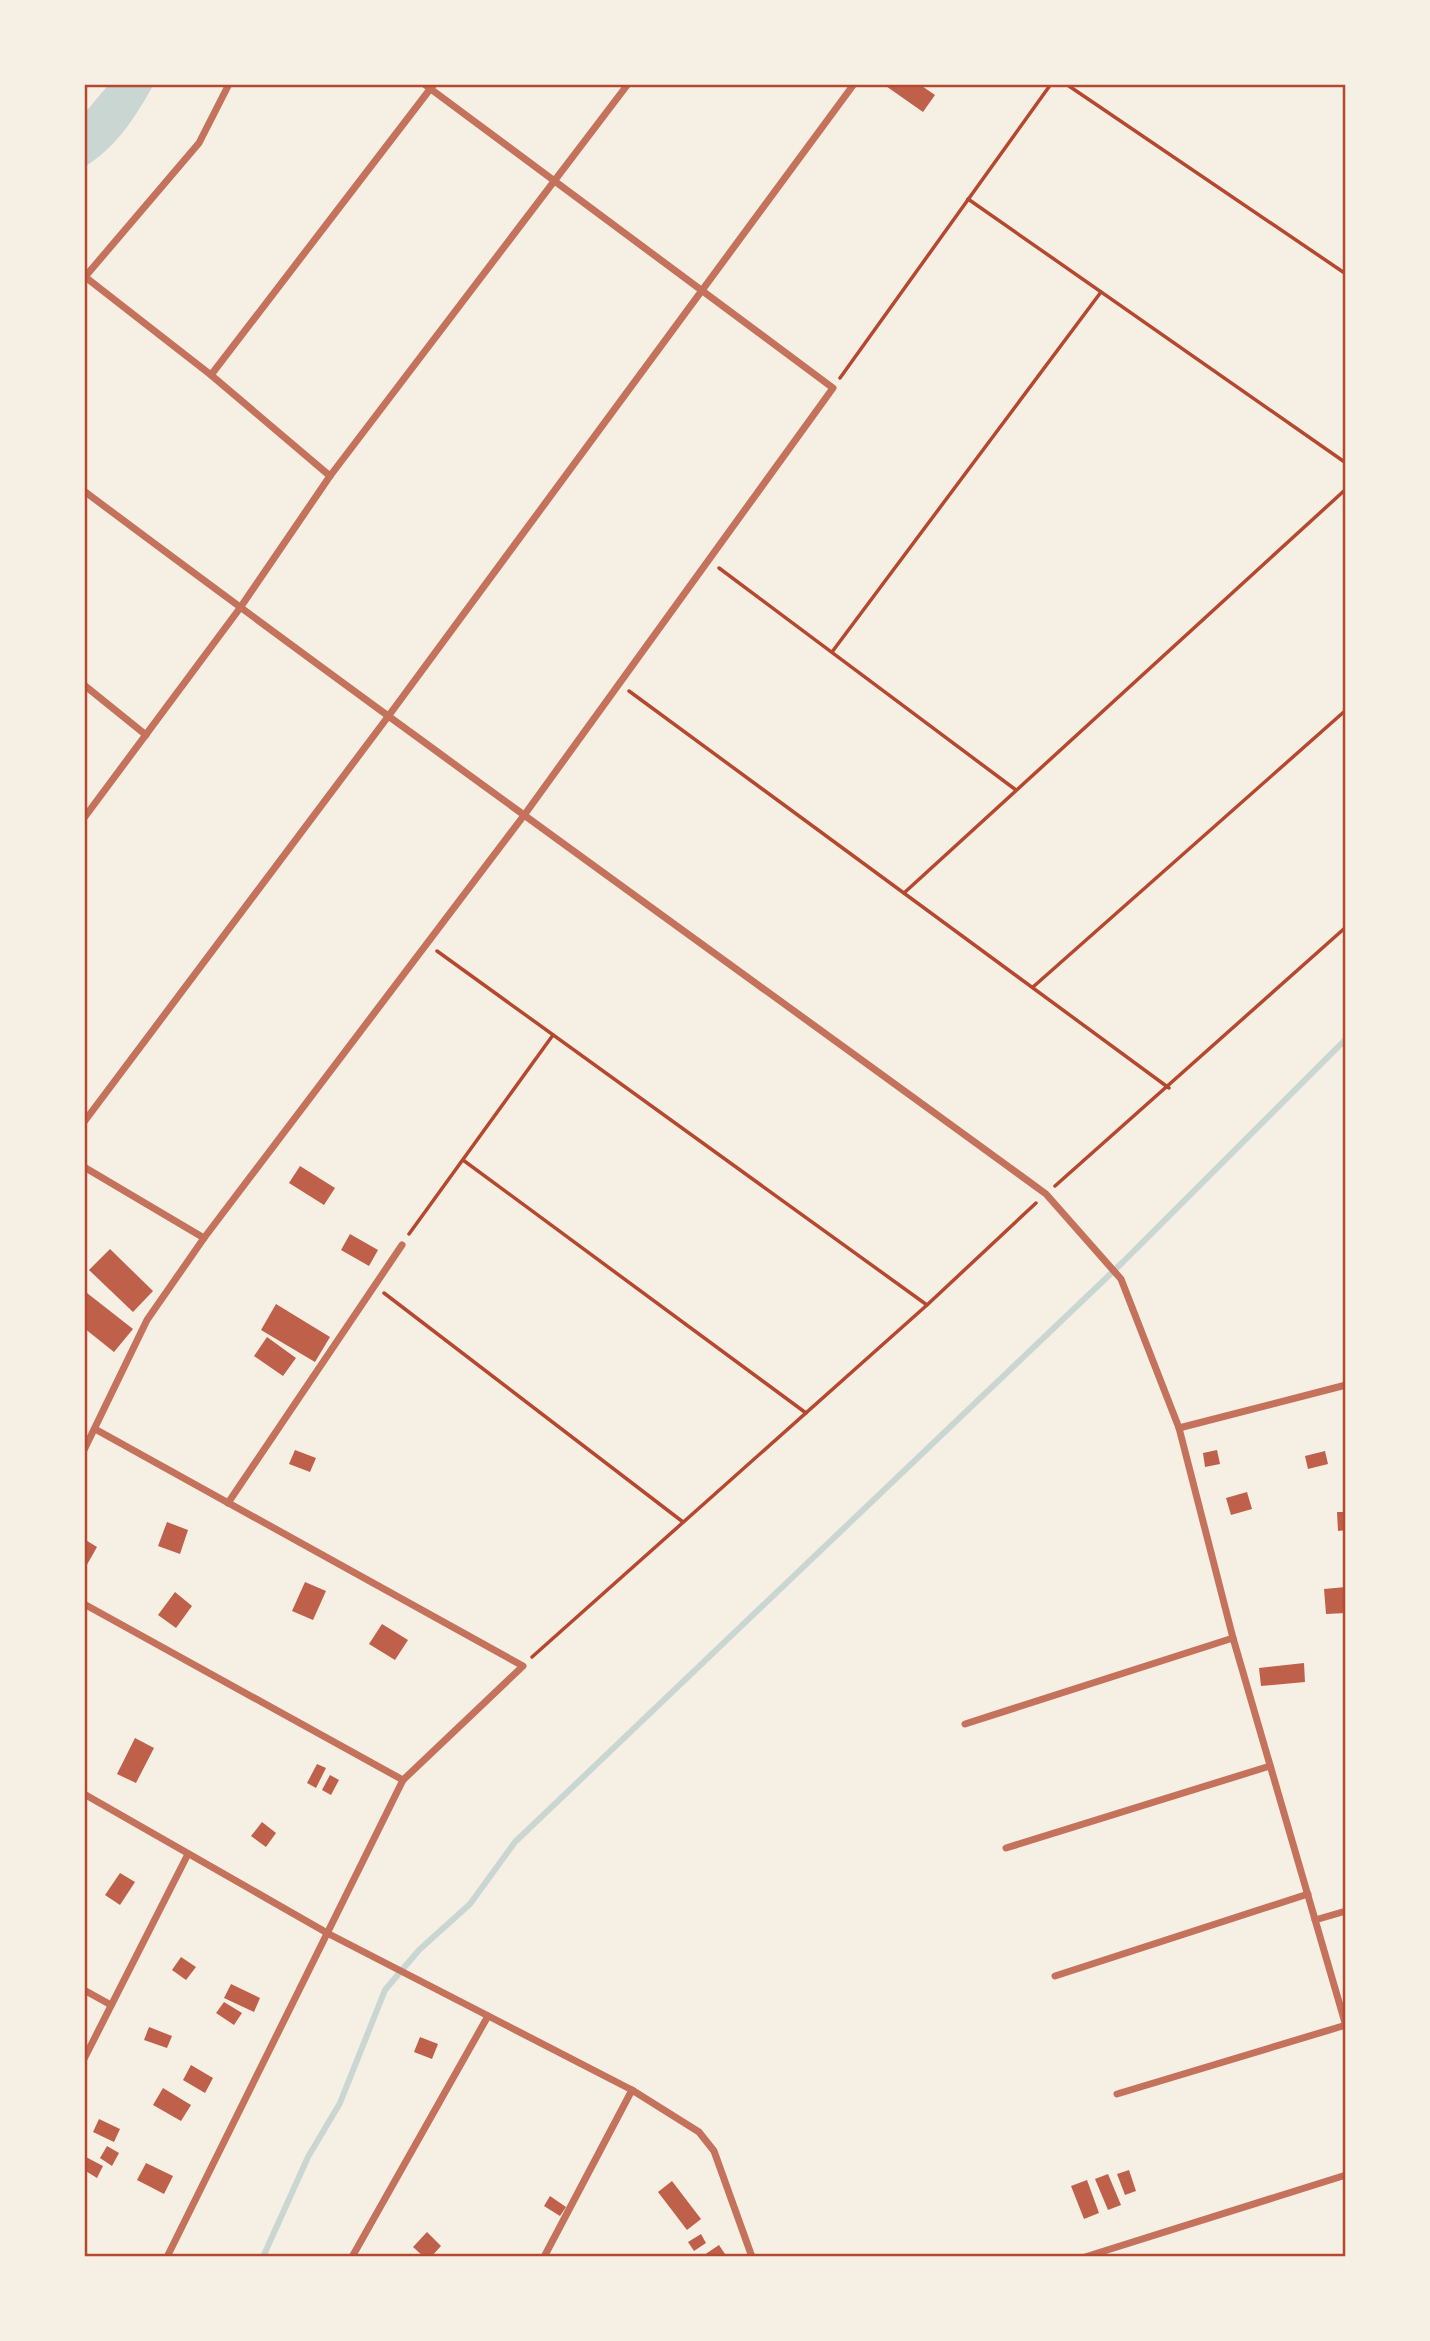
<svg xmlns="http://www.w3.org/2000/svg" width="1430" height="2341" font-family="'Source Sans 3',sans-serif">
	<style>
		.water { fill: #c9d6d2 }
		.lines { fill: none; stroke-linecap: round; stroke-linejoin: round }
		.stream { stroke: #c9d6d2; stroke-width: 6 }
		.building { fill: #bf614a }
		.path { stroke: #b5482f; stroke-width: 3.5 }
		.minor { stroke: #c5725c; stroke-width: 7 }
		.neatline { fill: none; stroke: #b5482f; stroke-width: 2.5 }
	</style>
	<rect width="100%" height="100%" fill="#f6efe4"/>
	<path class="water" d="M109 84H154C136 116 116 148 84 167V114Z"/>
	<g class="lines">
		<path class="stream" d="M263 2257 308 2157 340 2103 385 1990 419 1950 470 1904 515 1842 1123 1262 1346 1039"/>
	</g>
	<g class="building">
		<path d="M883 84H919L935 95 923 112Z"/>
		<path d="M300 1166 335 1188 324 1205 289 1183Z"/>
		<path d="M350 1234 378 1250 369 1266 341 1250Z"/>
		<path d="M110 1249 153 1291 133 1312 89 1270Z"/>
		<path d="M87 1293 133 1329 114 1352 84 1328Z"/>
		<path d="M276 1304 330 1337 315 1362 261 1330Z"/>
		<path d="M267 1337 296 1358 283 1376 254 1356Z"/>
		<path d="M295 1450 316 1458 310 1472 289 1464Z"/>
		<path d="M1217 1450 1220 1464 1205 1467 1203 1453Z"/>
		<path d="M1325 1451 1328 1464 1308 1469 1305 1456Z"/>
		<path d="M1247 1492 1252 1509 1231 1515 1226 1498Z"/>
		<path d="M1337 1512H1346V1530L1338 1531Z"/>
		<path d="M167 1522 188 1530 180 1554 158 1546Z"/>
		<path d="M84 1539 97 1547 84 1570Z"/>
		<path d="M305 1582 326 1591 313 1620 292 1611Z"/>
		<path d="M1346 1587V1613L1326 1614 1324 1589Z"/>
		<path d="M175 1592 192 1606 176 1628 158 1615Z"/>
		<path d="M382 1624 408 1640 395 1660 369 1644Z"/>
		<path d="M1304 1663 1305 1682 1261 1686 1259 1668Z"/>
		<path d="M135 1738 154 1748 136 1783 117 1774Z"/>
		<path d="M317 1764 326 1768 316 1788 307 1783Z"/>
		<path d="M330 1775 339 1780 331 1795 322 1790Z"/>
		<path d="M262 1822 276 1833 266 1847 251 1836Z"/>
		<path d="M120 1873 135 1882 120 1905 105 1895Z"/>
		<path d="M181 1957 196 1967 186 1980 172 1970Z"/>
		<path d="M231 1984 260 1998 254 2012 224 1998Z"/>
		<path d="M224 2002 242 2013 234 2025 216 2013Z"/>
		<path d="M149 2027 172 2036 167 2048 144 2040Z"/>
		<path d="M420 2037 438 2044 432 2059 414 2052Z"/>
		<path d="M191 2065 213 2078 205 2093 183 2080Z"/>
		<path d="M163 2088 191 2105 181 2121 153 2105Z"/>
		<path d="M99 2119 120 2129 114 2142 93 2132Z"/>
		<path d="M107 2146 119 2153 112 2166 100 2158Z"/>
		<path d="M84 2156 103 2166 97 2178 84 2170Z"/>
		<path d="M146 2163 173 2176 164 2194 137 2180Z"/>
		<path d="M1129 2170 1136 2191 1125 2195 1117 2174Z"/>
		<path d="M1108 2174 1121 2205 1108 2210 1095 2179Z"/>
		<path d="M1087 2180 1099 2213 1084 2219 1071 2186Z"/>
		<path d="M672 2181 701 2219 687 2230 658 2192Z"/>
		<path d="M550 2196 566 2207 560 2216 544 2206Z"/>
		<path d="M427 2232 441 2246 431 2257H424L413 2247Z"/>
		<path d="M701 2234 706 2243 694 2251 688 2242Z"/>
		<path d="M719 2245 725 2254 721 2257H701Z"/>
	</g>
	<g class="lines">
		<g class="path">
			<path d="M1066 84 1346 274"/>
			<path d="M968 199 1346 463"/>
			<path d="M840 378 1051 84"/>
			<path d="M719 568 1016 790"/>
			<path d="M832 652 1101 292"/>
			<path d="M629 691 1169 1088"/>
			<path d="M904 893 1346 489"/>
			<path d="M437 951 927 1305"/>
			<path d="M1033 987 1346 710"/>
			<path d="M463 1160 806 1413"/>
			<path d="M1055 1186 1346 927"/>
			<path d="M409 1234 553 1035"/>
			<path d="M384 1293 683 1522"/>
			<path d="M532 1657 927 1305 1036 1203"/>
		</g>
		<g class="minor">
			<path d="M84 276 211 375 330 476"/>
			<path d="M84 278 199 143 229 84"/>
			<path d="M211 375 434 84"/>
			<path d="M84 491C402 729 725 960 1046 1194L1121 1279 1179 1428 1233 1638 1346 2026"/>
			<path d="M84 685 146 735"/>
			<path d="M84 818 240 608 330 476 628 84"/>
			<path d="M84 1122 387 718 854 84"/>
			<path d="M84 1167 204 1238"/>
			<path d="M1179 1428 1346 1385"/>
			<path d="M95 1429 523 1666 403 1780 167 2257"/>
			<path d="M84 1450 147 1320 204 1238 525 814 833 388 424 84"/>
			<path d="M228 1503 402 1245"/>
			<path d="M84 1604 403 1780"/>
			<path d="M965 1724 1233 1638"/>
			<path d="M84 1794 329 1934 632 2090 699 2132 714 2151 752 2257"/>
			<path d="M1006 1848 1270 1766"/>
			<path d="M1315 1920 1346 1911"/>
			<path d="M1055 1976 1308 1894"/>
			<path d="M84 1990 111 2005"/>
			<path d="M84 2059 188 1854"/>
			<path d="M1117 2094 1346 2025"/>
			<path d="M84 2256 86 2257"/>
			<path d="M352 2257 488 2016"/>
			<path d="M544 2257 632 2090"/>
			<path d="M1085 2257 1346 2175"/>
		</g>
	</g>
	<rect width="1430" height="2341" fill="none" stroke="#f6efe4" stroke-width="172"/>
	<rect x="86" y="86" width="1258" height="2169" class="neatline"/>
</svg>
